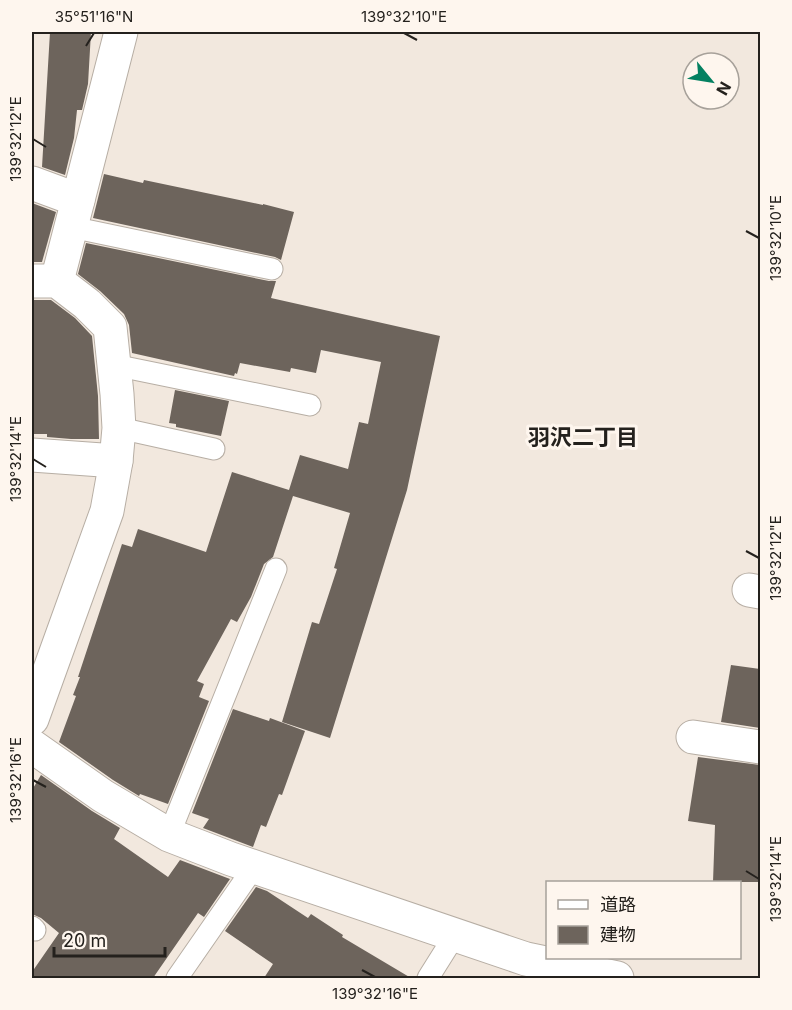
<svg xmlns="http://www.w3.org/2000/svg" width="792" height="1010" font-family="Inter,'Noto Sans JP',sans-serif">
	<style>
		.building { fill: #6d645c }
		.lines { fill: none; stroke-linecap: round; stroke-linejoin: round }
		.service-casing { stroke: #b7aea4; stroke-width: 23 }
		.minor-casing { stroke: #b7aea4; stroke-width: 35 }
		.service { stroke: #fff; stroke-width: 21 }
		.minor { stroke: #fff; stroke-width: 33 }
		.ticks { fill: none; stroke: #24211d; stroke-width: 2 }
		.labels { text-anchor: middle; dominant-baseline: central; stroke-width: 6; stroke-linejoin: round; paint-order: stroke }
		.neighbourhood-label { font-size: 22px; font-weight: bold; fill: #24211d; stroke: #fef6ee }
		.neatline { fill: none; stroke: #24211d; stroke-width: 2 }
		.ticks-label { font-size: 15px; text-anchor: middle; fill: #24211d }
	</style>
	<rect width="100%" height="100%" fill="#f2e8de"/>
	<g class="building">
		<path d="M50 32H91L88 84 82 110H77L74 138 65 175 42 167Z"/>
		<path d="M104 174 143 183 144 180 263 205V204L294 212 281 260 275 257 93 218Z"/>
		<path d="M32 203 56 212 42 262H32Z"/>
		<path d="M86 243 269 281H276L271 298 440 336 407 490 330 738 282 722 312 622 319 624 337 569 334 568 350 513 293 496 273 557 264 564 251 597 237 622 231 619 197 681 204 684 199 697 209 701 168 804 140 794 139 796 113 780 59 742 76 696 73 695 80 677H78L122 544 132 547 138 529 206 552 232 472 289 490 300 455 348 469 359 422 368 424 381 362 321 350 316 373 291 368 290 372 240 363 237 374 235 373 234 376 132 353 129 325 124 314 100 291 78 274Z"/>
		<path d="M32 300H51L75 318 92 336 98 396 99 439H71L47 437V434H32Z"/>
		<path d="M175 390 229 401 221 436 176 427V424L169 423Z"/>
		<path d="M731 665 760 669V728L721 722Z"/>
		<path d="M233 709 269 721 270 718 305 731 282 795 279 794 266 827 261 825 253 847 203 828 209 819 192 813Z"/>
		<path d="M698 757 760 765V882H713L715 825 688 821Z"/>
		<path d="M41 775 92 811 120 828 114 839 168 877 180 860 230 879 204 917 198 913 153 978H32V972L59 933 41 918 32 914V790Z"/>
		<path d="M256 887 267 891 308 918 311 914 343 935 342 937 411 978H264L273 964 225 931Z"/>
	</g>
	<g class="lines">
		<defs>
			<g id="service">
				<path d="M71 227 272 269"/>
				<path d="M114 365 310 405"/>
				<path d="M119 428 214 449"/>
				<path d="M169 835 276 569"/>
				<path d="M32 927 35 930"/>
				<path d="M177 978 254 867"/>
				<path d="M428 978 455 935"/>
			</g>
			<g id="minor">
				<path d="M32 183 78 200 57 281"/>
				<path d="M78 200 121 32"/>
				<path d="M32 281H57L87 304 110 327 117 394 119 428 116 461 107 511 32 719"/>
				<path d="M32 455 116 461"/>
				<path d="M749 590 760 592"/>
				<path d="M693 737 760 747"/>
				<path d="M32 746 103 796 169 835 231 859 526 959 617 978"/>
			</g>
		</defs>
		<use href="#service" class="service-casing"/>
		<use href="#minor" class="minor-casing"/>
		<use href="#service" class="service"/>
		<use href="#minor" class="minor"/>
	</g>
	<path class="ticks" d="M404 33 417 40M86 46 94 33M33 139 46 147M746 231 759 238M33 459 46 467M746 551 759 558M33 780 46 787M746 871 759 879M362 970 375 977"/>
	<g class="labels">
		<g class="neighbourhood-label">
			<text x="583" y="437">羽沢二丁目</text>
		</g>
	</g>
	<rect width="792" height="1010" fill="none" stroke="#fef6ee" stroke-width="66"/>
	<rect x="546" y="881" width="195" height="78" fill="#fef6ee" stroke="#a7a19a" stroke-width="1.5"/>
	<rect x="558" y="900" width="30" height="9" fill="#ffffff" stroke="#a7a19a" stroke-width="1.5"/>
	<text x="600" y="911" font-size="18" fill="#24211d">道路</text>
	<rect x="558" y="926" width="30" height="18" fill="#6d645c" stroke="#a7a19a" stroke-width="1.5"/>
	<text x="600" y="941" font-size="18" fill="#24211d">建物</text>
	<g transform="translate(711 81) rotate(120)"><circle r="28" fill="#fef6ee" stroke="#a7a19a" stroke-width="1.5"/>
	<path d="M0-4.5L10 22L0 15L-10 22Z" fill="#048161"/>
	<text y="-9" font-size="16" font-weight="bold" text-anchor="middle" fill="#24211d">N</text>
	</g>
	<path d="M54 947v9h111v-9" fill="none" stroke="#24211d" stroke-width="3"/>
	<text x="63" y="947" font-size="18" fill="#24211d" stroke="#fef6ee" stroke-width="4.5" paint-order="stroke">20 m</text>
	<rect x="33" y="33" width="726" height="944" class="neatline"/>
	<g class="ticks-label">
		<text x="94" y="22">35°51'16"N</text>
		<text x="404" y="22">139°32'10"E</text>
		<text transform="translate(16 139) rotate(-90)" y="5">139°32'12"E</text>
		<text transform="translate(776 238) rotate(-90)" y="5">139°32'10"E</text>
		<text transform="translate(16 459) rotate(-90)" y="5">139°32'14"E</text>
		<text transform="translate(776 558) rotate(-90)" y="5">139°32'12"E</text>
		<text transform="translate(16 780) rotate(-90)" y="5">139°32'16"E</text>
		<text transform="translate(776 879) rotate(-90)" y="5">139°32'14"E</text>
		<text x="375" y="999">139°32'16"E</text>
	</g>
</svg>
